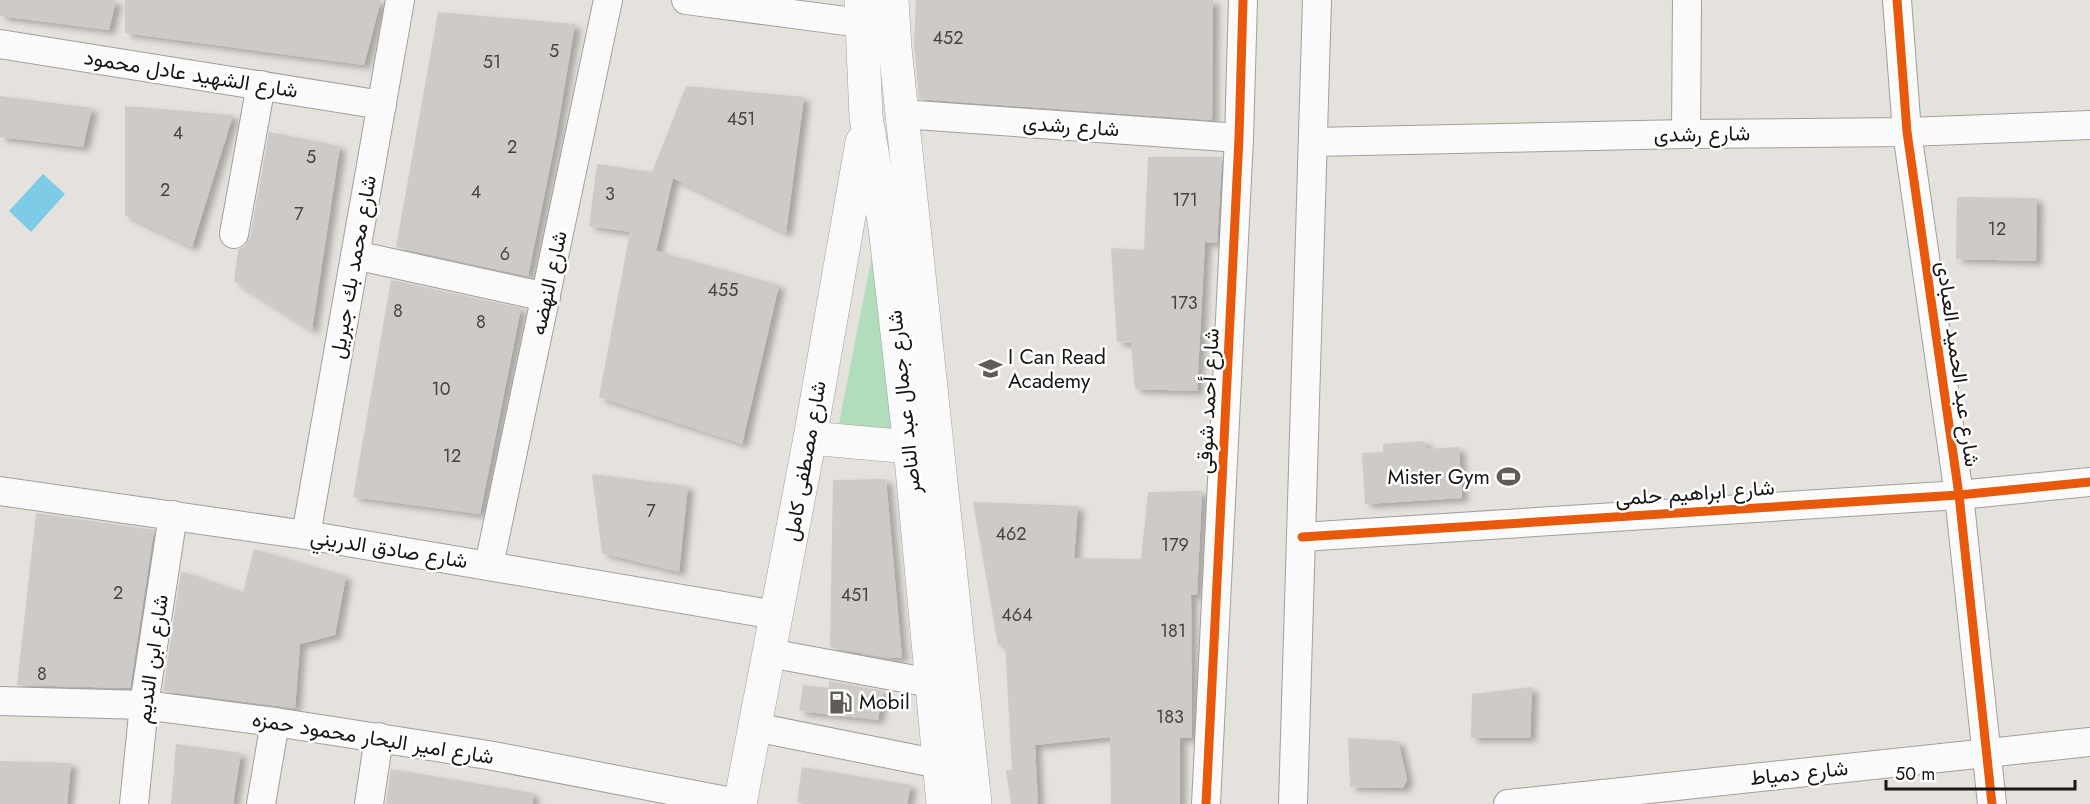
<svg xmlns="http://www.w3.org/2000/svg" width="2090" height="804" font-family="Jost,Vazirmatn,sans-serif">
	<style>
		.green { fill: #b0debd }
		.water { fill: #7dcbe6 }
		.building { fill: #cdcac7; filter: url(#shadow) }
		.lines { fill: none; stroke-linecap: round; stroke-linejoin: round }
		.minor-casing { stroke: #a29f9b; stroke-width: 30 }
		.major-casing { stroke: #a29f9b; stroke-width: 34 }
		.minor { stroke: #fbfafa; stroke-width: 28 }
		.major { stroke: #fbfafa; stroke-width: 33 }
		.cycleway-casing { stroke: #fff; stroke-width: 13 }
		.cycleway { stroke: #e8590c; stroke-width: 9 }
		.labels { text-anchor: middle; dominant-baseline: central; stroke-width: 5; stroke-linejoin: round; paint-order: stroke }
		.number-label { font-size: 18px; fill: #464340 }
		.street-label { font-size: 21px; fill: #191613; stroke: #fff }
		.poi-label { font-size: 21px; fill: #191613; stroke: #fff; text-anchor: start }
	</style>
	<defs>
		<filter id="shadow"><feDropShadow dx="6" dy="4" stdDeviation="3" flood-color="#0004"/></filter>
	</defs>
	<rect width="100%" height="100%" fill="#e5e1dc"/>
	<path class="green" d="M872 255 901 430 837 434Z"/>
	<path class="water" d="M43 174 65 194 31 232 9 211Z"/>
	<g class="building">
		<path d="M0 0H116L109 30 0 16Z"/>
		<path d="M125 0H381L364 65 125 33Z"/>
		<path d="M916 0H1213L1212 120 919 99 914 44Z"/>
		<path d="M438 12 575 24 556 137 528 276 396 247Z"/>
		<path d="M686 86 804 97 786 233 673 178 656 251 779 285 742 444 599 397 630 232 589 226 597 164 652 172Z"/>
		<path d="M0 96 92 108 83 147 0 137Z"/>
		<path d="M125 106 233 115 192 247 125 215Z"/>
		<path d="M269 132 340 146 312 330 234 281 238 250 246 245 250 237Z"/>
		<path d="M1148 157H1222L1217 243 1205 242 1197 391 1135 389 1131 343 1117 342 1111 248 1144 250Z"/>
		<path d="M1957 197 2037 198 2036 261 1956 259Z"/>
		<path d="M391 280 521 308 480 514 353 497Z"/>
		<path d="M1425 441 1426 449 1459 447 1462 498 1365 504 1362 453 1383 452V444Z"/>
		<path d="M592 474 688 486 679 572 602 553Z"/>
		<path d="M886 479 902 658H889L830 647 833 480Z"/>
		<path d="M1202 491 1197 595H1191L1192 738H1180V804H1111L1110 737 1035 745 1038 804H1011L1006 770H1012L1005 644 998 645 973 502 1078 506 1074 558 1141 559 1148 492Z"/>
		<path d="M36 513 154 530 130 688 17 685Z"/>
		<path d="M254 549 346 576 335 635 300 644 295 708 163 691 181 571 243 592Z"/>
		<path d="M829 681 883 691 878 720 799 711 803 685 829 688Z"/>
		<path d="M1532 687 1530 738H1471L1472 694Z"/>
		<path d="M1348 738 1398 741 1407 779 1403 788 1350 787Z"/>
		<path d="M176 744 241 753 233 804H171Z"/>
		<path d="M0 761 71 763 67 804H0Z"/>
		<path d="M802 767 911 785 907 804H813L797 802Z"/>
		<path d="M391 769 533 793V804H386Z"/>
	</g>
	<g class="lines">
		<defs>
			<g id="minor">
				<path d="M686 0 861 23"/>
				<path d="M1897 0 1907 132 1959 495 1992 804"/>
				<path d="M0 44 382 105"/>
				<path d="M902 114 1239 138"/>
				<path d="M1686 134 1687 0"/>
				<path d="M1313 142 1686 134 1907 132 2090 125"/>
				<path d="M234 234 261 85"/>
				<path d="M355 255 546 297"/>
				<path d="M0 491 306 535 776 615"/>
				<path d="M306 535 400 0"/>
				<path d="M1302 537 1959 495 2090 482"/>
				<path d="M489 565 608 0"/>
				<path d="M769 653 931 683"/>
				<path d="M0 701 144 705 275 722 488 755 742 804"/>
				<path d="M755 727 939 764"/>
				<path d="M134 804 144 705 173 515"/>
				<path d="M261 804 275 722"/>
				<path d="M369 804 379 737"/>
				<path d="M1206 804 1239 138 1243 0"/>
				<path d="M1293 804 1317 0"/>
				<path d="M1508 804 2090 742"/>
			</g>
			<g id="major">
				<path d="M861 0 866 117 885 227 910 447 943 804"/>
				<path d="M892 0 895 48 975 804"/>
				<path d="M810 438 910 447 930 446"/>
				<path d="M740 804 810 438 862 142"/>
			</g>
		</defs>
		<use href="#minor" class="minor-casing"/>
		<use href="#major" class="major-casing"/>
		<use href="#minor" class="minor"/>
		<use href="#major" class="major"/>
		<defs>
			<g id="cycleway">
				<path d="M1897 0 1907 132 1959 495 1992 804"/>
				<path d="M1302 537 1959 495 2090 482"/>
				<path d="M1206 804 1239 138 1243 0"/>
			</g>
		</defs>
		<use href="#cycleway" class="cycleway-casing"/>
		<use href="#cycleway" class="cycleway"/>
	</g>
	<defs>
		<symbol id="school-bare" viewBox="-9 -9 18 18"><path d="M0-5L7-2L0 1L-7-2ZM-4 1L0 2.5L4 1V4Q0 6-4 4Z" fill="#605d59" stroke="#fff" stroke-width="2.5" paint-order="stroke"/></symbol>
		<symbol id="stadium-bare" viewBox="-9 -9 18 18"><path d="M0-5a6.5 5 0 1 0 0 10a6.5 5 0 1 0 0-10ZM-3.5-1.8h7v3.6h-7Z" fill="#605d59" stroke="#fff" stroke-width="2.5" paint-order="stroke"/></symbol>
		<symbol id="fuel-bare" viewBox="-9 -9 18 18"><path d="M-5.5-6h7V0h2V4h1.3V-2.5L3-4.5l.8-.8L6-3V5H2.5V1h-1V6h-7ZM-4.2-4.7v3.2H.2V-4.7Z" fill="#605d59" stroke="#fff" stroke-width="2.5" paint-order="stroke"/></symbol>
	</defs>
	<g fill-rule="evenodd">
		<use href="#school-bare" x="974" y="352" width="33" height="33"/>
		<use href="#stadium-bare" x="1492" y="460" width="33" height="33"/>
		<use href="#fuel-bare" x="824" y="686" width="33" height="33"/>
	</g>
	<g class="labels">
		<g class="number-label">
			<text x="948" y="38">452</text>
			<text x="554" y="51">5</text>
			<text x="492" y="62">51</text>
			<text x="741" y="119">451</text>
			<text x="178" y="133">4</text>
			<text x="512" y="147">2</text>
			<text x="311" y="157">5</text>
			<text x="165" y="190">2</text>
			<text x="476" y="192">4</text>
			<text x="610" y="194">3</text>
			<text x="1185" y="200">171</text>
			<text x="299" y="214">7</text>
			<text x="1997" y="229">12</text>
			<text x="505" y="254">6</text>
			<text x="723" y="290">455</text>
			<text x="1184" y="303">173</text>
			<text x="398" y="311">8</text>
			<text x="481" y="322">8</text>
			<text x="441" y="389">10</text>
			<text x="452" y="456">12</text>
			<text x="651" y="511">7</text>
			<text x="1011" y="534">462</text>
			<text x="1175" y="545">179</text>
			<text x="118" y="593">2</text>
			<text x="855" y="595">451</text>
			<text x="1017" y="615">464</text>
			<text x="1173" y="631">181</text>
			<text x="42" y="674">8</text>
			<text x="1170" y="717">183</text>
		</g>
		<g class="street-label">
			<text transform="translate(191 74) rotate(9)">شارع الشهيد عادل محمود</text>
			<text transform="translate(1071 126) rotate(4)">شارع رشدى</text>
			<text transform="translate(1702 134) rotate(-1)">شارع رشدى</text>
			<text transform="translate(353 267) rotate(-80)">شارع محمد بك جبريل</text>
			<text transform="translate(549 283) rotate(-78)">شارع النهضه</text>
			<text transform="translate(1958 364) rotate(82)">شارع عبد الحميد العبادى</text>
			<text transform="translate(1208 401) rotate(-87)">شارع أحمد شوقى</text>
			<text transform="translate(904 402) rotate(-96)">شارع جمال عبد الناصر</text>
			<text transform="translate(805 461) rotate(-80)">شارع مصطفى كامل</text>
			<text transform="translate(1695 493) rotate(-4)">شارع ابراهيم حلمى</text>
			<text transform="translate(389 549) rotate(9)">شارع صادق الدريني</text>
			<text transform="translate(152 659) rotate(-82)">شارع ابن النديم</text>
			<text transform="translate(373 738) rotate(9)">شارع امير البحار محمود حمزه</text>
			<text transform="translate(1799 773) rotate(-6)">شارع دمياط</text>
		</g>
		<g class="poi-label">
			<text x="1008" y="357">I Can Read<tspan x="1008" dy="24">Academy</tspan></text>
			<text x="1490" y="477" text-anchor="end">Mister Gym</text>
			<text x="859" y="702">Mobil</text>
		</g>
	</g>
	<path d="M1886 780v9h189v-9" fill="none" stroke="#191613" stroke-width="3"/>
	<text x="1895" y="780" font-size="18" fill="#191613" stroke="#ffffff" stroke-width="4.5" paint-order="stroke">50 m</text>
</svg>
